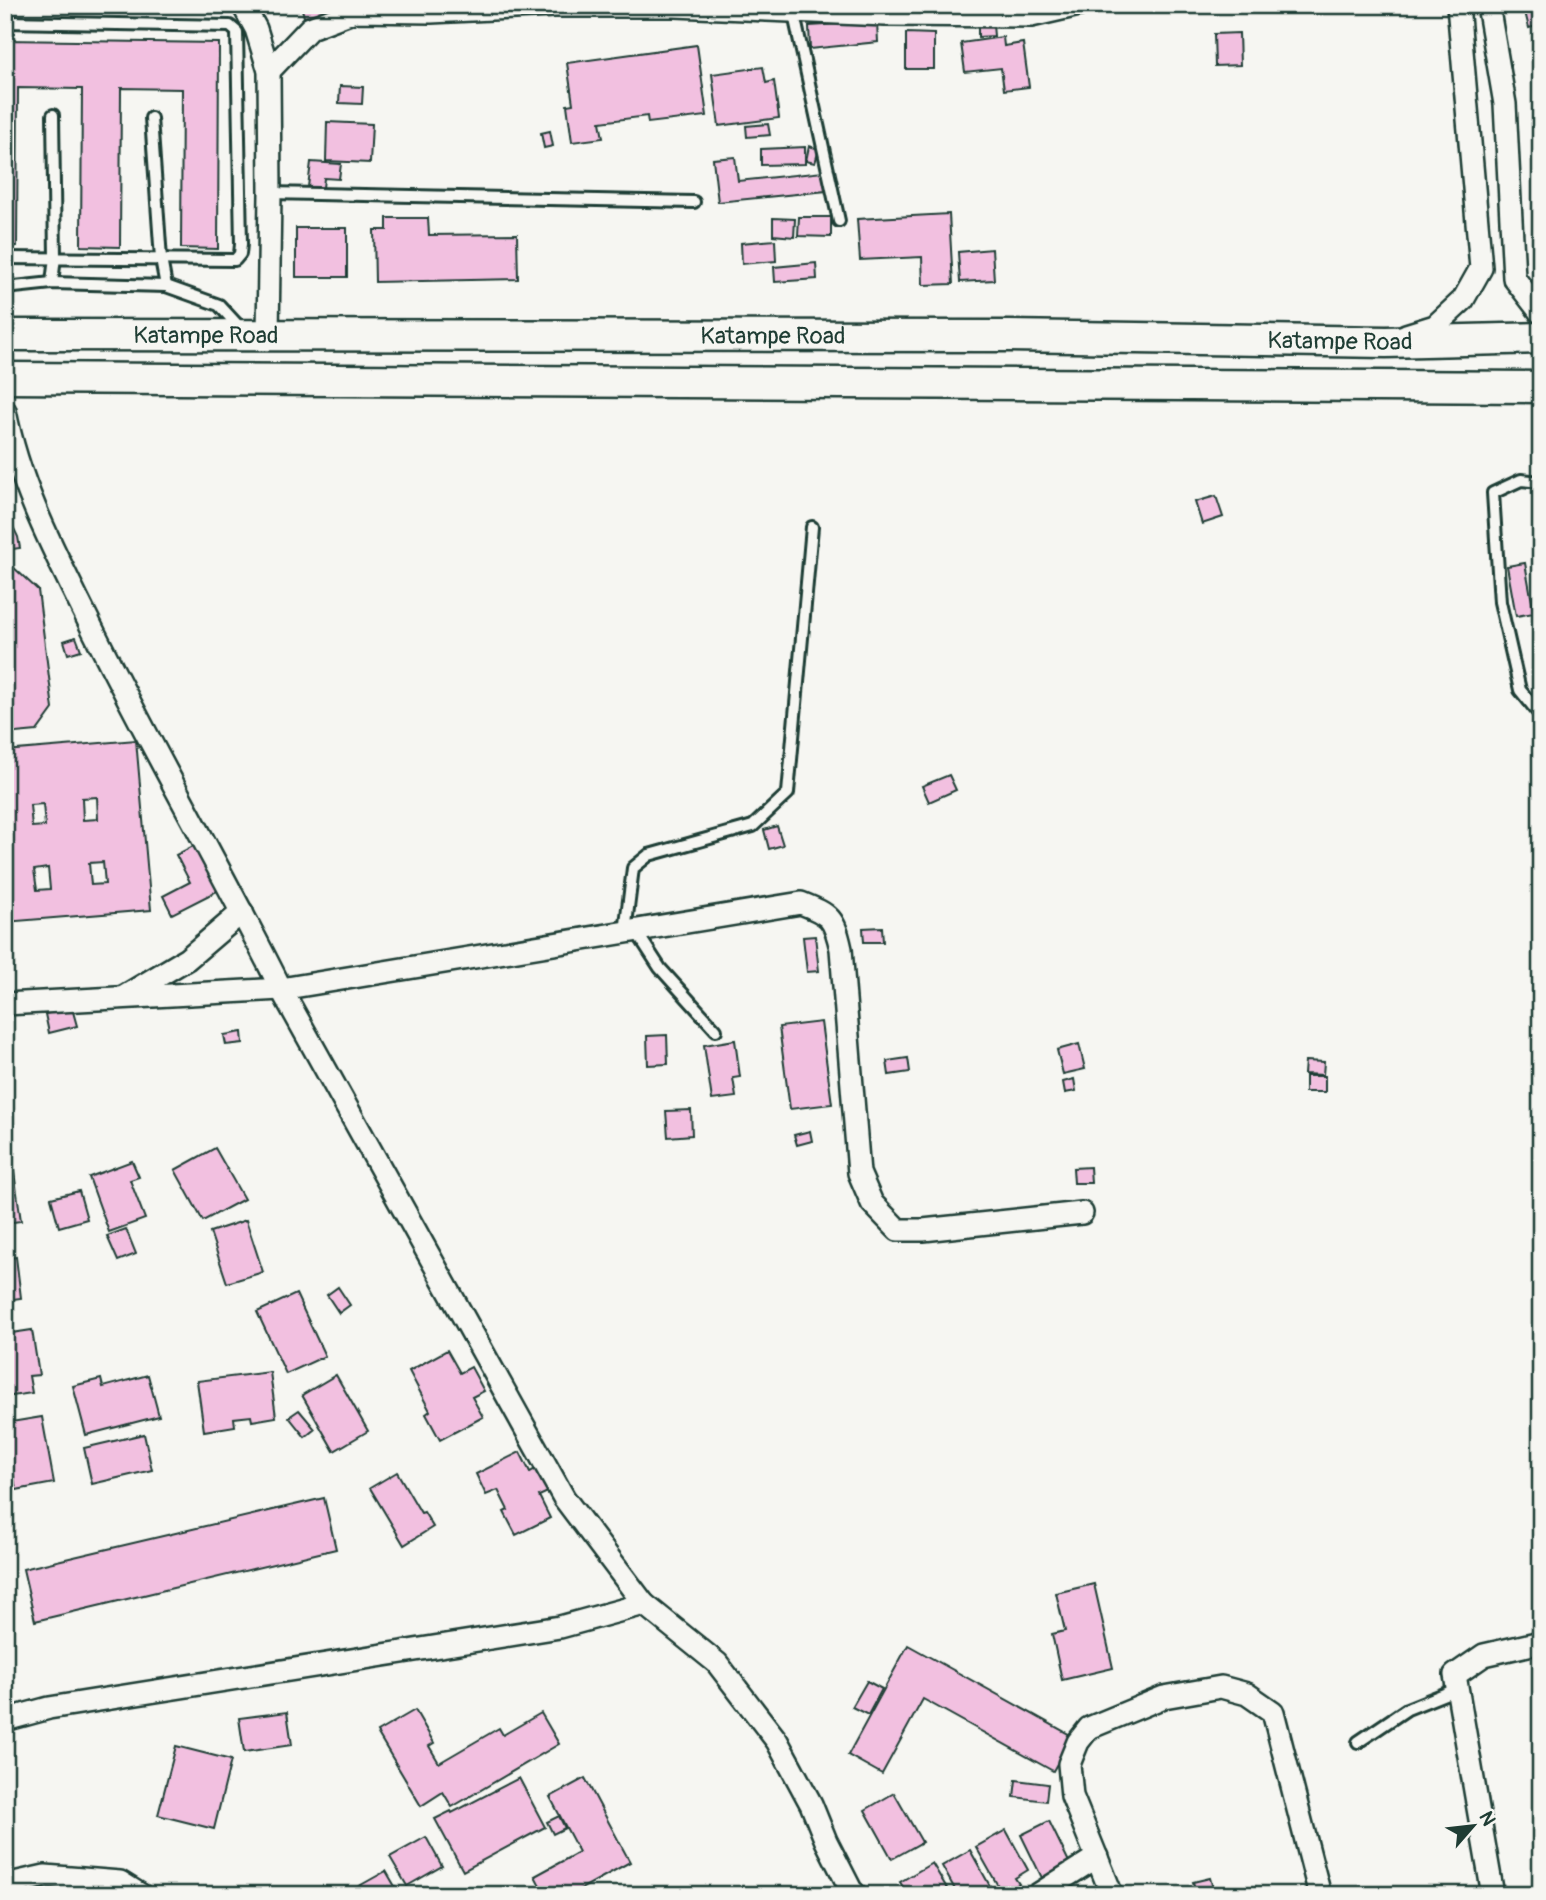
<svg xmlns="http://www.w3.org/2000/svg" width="1546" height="1900" font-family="Pangolin,sans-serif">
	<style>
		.building { fill: #f2c0e0; stroke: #1f3d34; stroke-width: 2; fill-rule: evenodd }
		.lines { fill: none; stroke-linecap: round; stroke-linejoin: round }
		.service-casing { stroke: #1f3d34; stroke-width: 16 }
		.minor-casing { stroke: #1f3d34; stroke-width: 26 }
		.secondary-casing { stroke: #1f3d34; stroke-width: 35 }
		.service { stroke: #f6f6f2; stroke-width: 10 }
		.minor { stroke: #f6f6f2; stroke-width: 21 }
		.secondary { stroke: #f6f6f2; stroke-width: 30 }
		.labels { text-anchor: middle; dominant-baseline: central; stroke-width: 5; stroke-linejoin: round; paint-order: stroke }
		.street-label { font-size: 24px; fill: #1f3d34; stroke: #f6f6f2 }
	</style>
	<rect width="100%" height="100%" fill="#f6f6f2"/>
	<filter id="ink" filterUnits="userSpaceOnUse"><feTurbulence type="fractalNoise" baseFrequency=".0143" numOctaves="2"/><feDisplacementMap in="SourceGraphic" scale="14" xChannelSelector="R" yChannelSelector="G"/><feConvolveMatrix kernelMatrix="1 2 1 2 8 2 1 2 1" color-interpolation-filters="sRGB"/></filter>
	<g filter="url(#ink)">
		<g class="building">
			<path d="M301 5H325L326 12 304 17Z"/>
			<path d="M1539 9 1541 25 1529 28 1525 12Z"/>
			<path d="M877 22 878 42 810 49 809 26Z"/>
			<path d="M993 25 994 36 978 37V26Z"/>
			<path d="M906 33 934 34V69H906Z"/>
			<path d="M1239 33 1240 65 1215 66 1214 34Z"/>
			<path d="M1003 37 1004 46 1023 43 1029 87 1004 90 1001 68 965 72 961 43Z"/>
			<path d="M5 40 219 43 218 249 181 248 182 89 121 88 120 247 81 246 82 89 18 88 17 246H5Z"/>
			<path d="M697 45 707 116 648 123 647 116 600 122 603 138 572 142 567 105 573 104 567 63Z"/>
			<path d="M763 67 766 83 774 81 779 118 719 126 712 74Z"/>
			<path d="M340 86 363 87 362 104 339 103Z"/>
			<path d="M327 122 372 124 370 163 326 161Z"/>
			<path d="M768 124 770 135 747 137 746 126Z"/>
			<path d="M550 131 553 146 544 148 541 133Z"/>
			<path d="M809 146 819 149 815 163 806 161Z"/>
			<path d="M805 147V164L761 165V149Z"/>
			<path d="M735 157 738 181 823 172 826 191 718 202 713 159Z"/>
			<path d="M311 162 341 164 339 179 324 178 323 188 308 187Z"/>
			<path d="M949 214 953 284 923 285 922 257 860 260 857 219Z"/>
			<path d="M799 217H831V237L798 236Z"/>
			<path d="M387 218H428L429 235 517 234 518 279 375 282 374 230H387Z"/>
			<path d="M773 218 795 219 794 237 773 235Z"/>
			<rect x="296" y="228" width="51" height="49"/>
			<path d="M775 240 776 261 742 264 741 243Z"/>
			<path d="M992 249 994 280 960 282 958 252Z"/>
			<path d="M816 263 817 279 775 282 774 267Z"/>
			<path d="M1216 496 1223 517 1202 524 1195 502Z"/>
			<path d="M5 510 18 537 20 548 5 550Z"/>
			<path d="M1525 563 1534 613 1516 616 1507 566Z"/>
			<path d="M12 566 38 590 53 709 37 731 5 734V567Z"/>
			<path d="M76 637 81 650 68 654 64 641Z"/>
			<path d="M136 740 151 910 5 922V751ZM97 797 98 819 83 820 82 798ZM43 804 45 826 32 827 30 805ZM103 862 105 884 91 885 89 863ZM48 868 50 889 37 890 34 870Z"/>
			<path d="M949 775 956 790 929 802 922 786Z"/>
			<path d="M777 826 783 845 769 849 764 830Z"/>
			<path d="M195 845 219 890 172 914 163 896 190 882 176 855Z"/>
			<path d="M882 927 883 942H864L863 928Z"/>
			<path d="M815 936 819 971 807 972 803 937Z"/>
			<path d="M72 1008 77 1026 49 1033 45 1014Z"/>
			<path d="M821 1022 832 1104 790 1109 779 1027Z"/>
			<path d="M242 1032 243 1043 226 1045 224 1035Z"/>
			<path d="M667 1035 668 1064 648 1065 647 1036Z"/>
			<path d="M735 1040 740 1077 733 1078 736 1097 712 1100 704 1045Z"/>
			<path d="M1079 1044 1085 1069 1063 1074 1057 1050Z"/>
			<path d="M908 1058 910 1072 889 1075 887 1061Z"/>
			<path d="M1305 1061 1324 1062 1323 1075 1304 1074Z"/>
			<rect x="1305" y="1076" width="20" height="16"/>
			<path d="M1074 1079 1076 1091 1065 1093 1063 1082Z"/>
			<path d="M691 1110 692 1135 668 1137 666 1111Z"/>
			<path d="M810 1131 812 1141 797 1145 794 1135Z"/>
			<path d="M215 1148 244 1199 203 1221 175 1170Z"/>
			<path d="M11 1151 21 1221 5 1223V1152Z"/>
			<path d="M132 1161 139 1177 130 1180 145 1219 109 1232 89 1177Z"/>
			<path d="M1090 1167 1091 1183H1074L1073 1168Z"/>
			<path d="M79 1191 87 1219 59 1227 51 1198Z"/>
			<path d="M246 1220 263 1272 227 1283 210 1232Z"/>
			<path d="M126 1229 136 1254 118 1261 107 1236Z"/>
			<path d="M16 1257 21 1298 5 1300V1259Z"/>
			<path d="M338 1287 350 1305 339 1313 327 1295Z"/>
			<path d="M296 1294 325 1356 286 1374 257 1312Z"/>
			<path d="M32 1330 39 1375 29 1376 32 1393 5 1397V1334Z"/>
			<path d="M447 1350 460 1373 471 1367 484 1391 472 1397 483 1417 440 1440 426 1414 430 1411 409 1371Z"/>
			<path d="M270 1372 276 1417 252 1421 251 1416 234 1418 235 1426 204 1431 197 1381Z"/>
			<path d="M148 1375 159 1416 86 1435 73 1386 101 1379 103 1387Z"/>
			<path d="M336 1375 368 1431 334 1451 302 1395Z"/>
			<path d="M299 1410 315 1429 305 1437 289 1417Z"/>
			<path d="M42 1417 54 1483 16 1490 5 1423Z"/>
			<path d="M144 1434 152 1470 92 1484 84 1448Z"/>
			<path d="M520 1452 530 1472 539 1467 550 1491 539 1496 550 1518 516 1535 504 1512 508 1510 498 1490 486 1495 476 1474Z"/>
			<path d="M397 1472 421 1513 424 1512 433 1527 404 1545 370 1488Z"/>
			<path d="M324 1498 336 1549 35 1621 23 1569Z"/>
			<path d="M1094 1584 1113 1668 1062 1680 1052 1634 1065 1631 1056 1593Z"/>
			<path d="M908 1645 1072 1736 1053 1771 923 1699 882 1774 848 1755Z"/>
			<path d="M867 1681 882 1689 868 1715 852 1707Z"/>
			<path d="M415 1710 434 1743 429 1746 439 1763 499 1728 503 1735 541 1713 559 1744 452 1807 443 1792 421 1806 377 1732Z"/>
			<path d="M287 1712 292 1745 244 1752 239 1718Z"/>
			<path d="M176 1746 231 1760 214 1829 158 1815Z"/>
			<path d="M519 1778 545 1827 463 1871 435 1819 451 1811 452 1813Z"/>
			<path d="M585 1778 630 1862 570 1895H545L535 1876 579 1852 550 1797Z"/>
			<path d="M1016 1780 1048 1784 1046 1801 1014 1797Z"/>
			<path d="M894 1793 922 1842 892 1859 865 1810Z"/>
			<path d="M559 1816 565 1828 553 1834 547 1822Z"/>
			<path d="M1049 1821 1070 1864 1042 1878 1021 1835Z"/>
			<path d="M1006 1830 1028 1870 1015 1878 1019 1884 1002 1893 976 1847Z"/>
			<path d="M426 1837 442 1866 407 1886 390 1857Z"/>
			<path d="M970 1850 995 1895H958L942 1866Z"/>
			<path d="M932 1863 951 1895H908L900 1882Z"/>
			<path d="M386 1871 400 1895H355L352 1890Z"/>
			<path d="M1210 1878 1215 1895H1197L1193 1882Z"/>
		</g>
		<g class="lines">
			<defs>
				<g id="service">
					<path d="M793 10 839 221"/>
					<path d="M5 22 230 26 237 32 241 244 240 254 235 260 5 258"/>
					<path d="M151 118 161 259 166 286"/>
					<path d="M270 193 694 202"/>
					<path d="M52 283 55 257 53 115"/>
					<path d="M5 288 52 283 166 286 219 305 243 331"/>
					<path d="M1541 482 1521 480 1493 493 1500 602 1520 690 1541 716"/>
					<path d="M636 931 660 968 716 1030"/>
					<path d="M625 932 633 868 649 855 753 826 788 793 812 527"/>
					<path d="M1358 1742 1407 1709 1457 1689"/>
				</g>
				<g id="minor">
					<path d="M243 5 256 29 269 71 270 193 268 336"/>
					<path d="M1488 5 1505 104 1514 278 1541 313"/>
					<path d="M269 71 310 28 355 11 431 12 555 6H675L885 15 1031 16 1079 5"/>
					<path d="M1406 335 1435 326 1463 300 1481 268 1458 5"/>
					<path d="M5 411C19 485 54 551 87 618 148 743 219 864 281 989L564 1498 644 1604 560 1627 49 1708 5 1720"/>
					<path d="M125 996 187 959 242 912"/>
					<path d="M5 1004 281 989 801 903C831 915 834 918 841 949L859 1173 872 1203 898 1230H923L1082 1213"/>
					<path d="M644 1604 717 1663 777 1741 811 1804 826 1841 851 1890 856 1895"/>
					<path d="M5 1885 45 1876 120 1882 141 1895"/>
					<path d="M1037 1895 1097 1857"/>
					<path d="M1112 1895 1072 1796 1069 1764 1078 1742 1089 1728 1164 1697 1221 1687 1247 1694 1273 1712 1320 1895"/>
					<path d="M1493 1895 1455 1675 1484 1655 1541 1642"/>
				</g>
				<g id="secondary">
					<path id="s1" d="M5 335 1009 336 1386 342 1541 338"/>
					<path d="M5 378 1541 387"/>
				</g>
			</defs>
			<use href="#service" class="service-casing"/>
			<use href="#minor" class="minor-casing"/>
			<use href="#secondary" class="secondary-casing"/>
			<use href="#service" class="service"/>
			<use href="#minor" class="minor"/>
			<use href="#secondary" class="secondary"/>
		</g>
	</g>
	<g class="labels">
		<g class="street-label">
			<text stroke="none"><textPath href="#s1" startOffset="201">Katampe Road</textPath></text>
			<text stroke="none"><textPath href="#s1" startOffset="768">Katampe Road</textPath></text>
			<text stroke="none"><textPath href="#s1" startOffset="1335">Katampe Road</textPath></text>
		</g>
	</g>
	<rect width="1546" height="1900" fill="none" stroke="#f6f6f2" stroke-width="28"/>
	<rect x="14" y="14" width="1518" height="1872" fill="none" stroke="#1f3d34" stroke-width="2.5" filter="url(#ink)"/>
	<g transform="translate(1473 1826) rotate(62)" stroke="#f6f6f2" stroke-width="5" paint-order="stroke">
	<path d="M0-5L12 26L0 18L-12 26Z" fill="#1f3d34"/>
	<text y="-10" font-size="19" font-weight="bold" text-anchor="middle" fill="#1f3d34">N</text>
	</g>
</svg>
